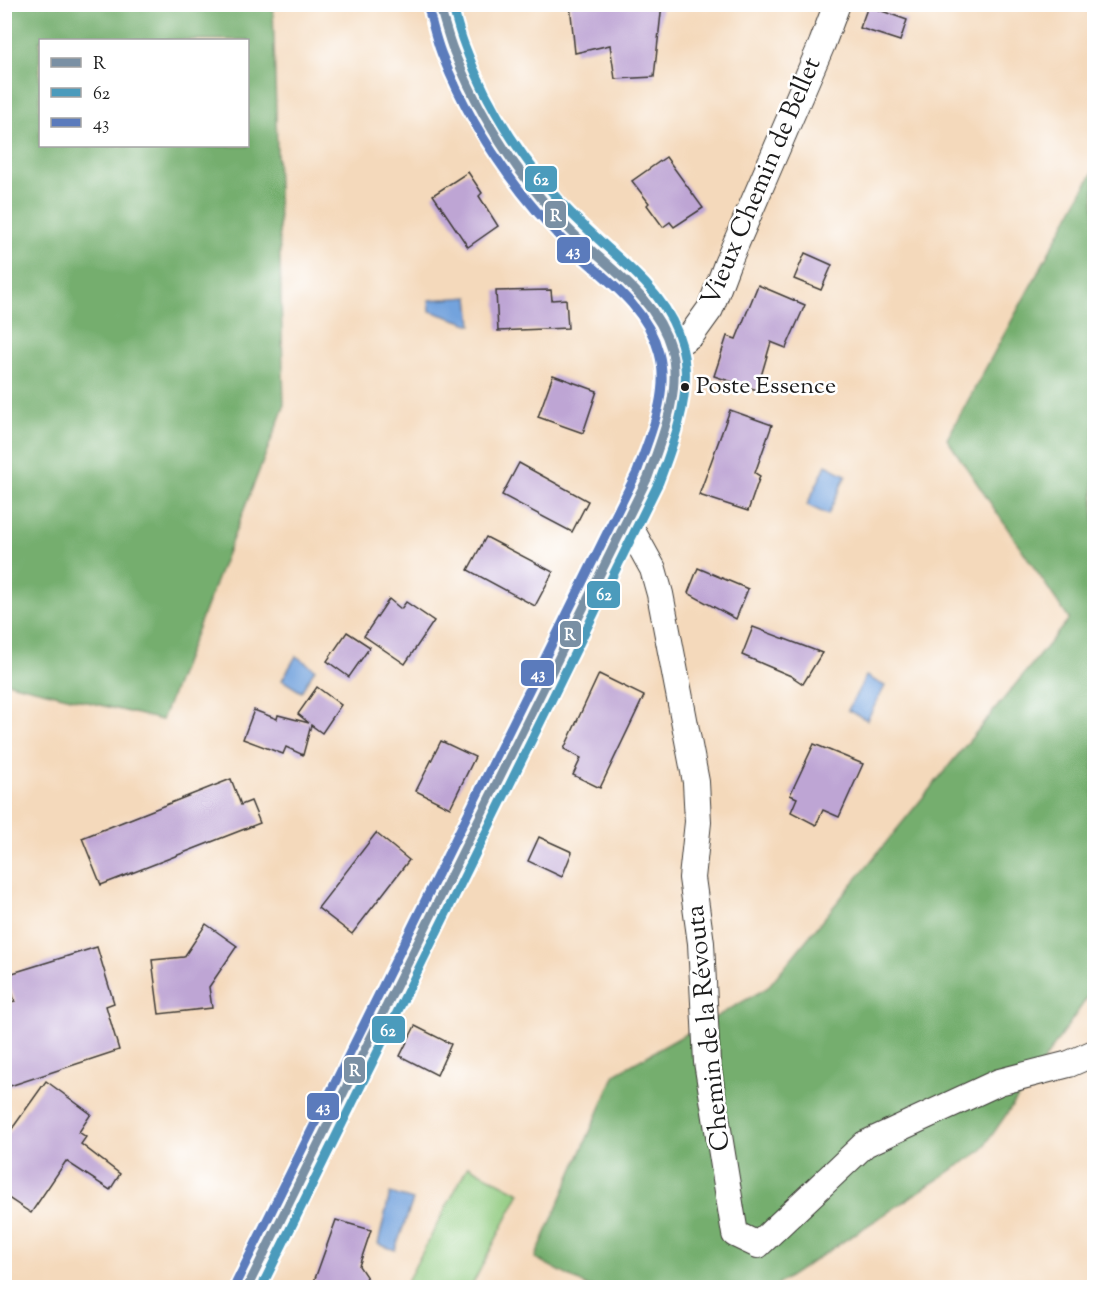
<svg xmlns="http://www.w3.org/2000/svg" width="1099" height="1292" font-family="'Sorts Mill Goudy',serif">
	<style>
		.green { fill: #90ca7f; stroke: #56734e; stroke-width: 1.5 }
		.forest { fill: #74ae6e; stroke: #486545; stroke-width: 1.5; fill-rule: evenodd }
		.water { fill: #73a3dd; stroke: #48607c; stroke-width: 1.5 }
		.building { fill: #bea5d4 }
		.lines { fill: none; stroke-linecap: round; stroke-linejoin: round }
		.minor-casing { stroke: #3c3834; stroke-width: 28 }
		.secondary-casing { stroke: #3c3834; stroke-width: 35 }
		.minor { stroke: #fff; stroke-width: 26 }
		.secondary { stroke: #fce5cf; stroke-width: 33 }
		.bus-1-casing { stroke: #fff; stroke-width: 14 }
		.bus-2-casing { stroke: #fff; stroke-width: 14 }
		.bus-3-casing { stroke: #fff; stroke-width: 14 }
		.bus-1 { stroke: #7a90a4; stroke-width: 9 }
		.bus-2 { stroke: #4b9bbc; stroke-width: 9 }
		.bus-3 { stroke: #5b7bbc; stroke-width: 9 }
		.bus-dot { fill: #1c1c1c; stroke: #fff; stroke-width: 2 }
		.labels { text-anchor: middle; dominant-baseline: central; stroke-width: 5; stroke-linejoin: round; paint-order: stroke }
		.bus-label { font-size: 24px; fill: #1c1c1c; stroke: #fff; text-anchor: start }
		.street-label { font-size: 26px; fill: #1c1c1c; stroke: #fff }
		.line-badge { stroke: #fff; stroke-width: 2 }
		.badge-label { font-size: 16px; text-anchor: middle; font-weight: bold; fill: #fff }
	</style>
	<rect width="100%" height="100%" fill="#fff"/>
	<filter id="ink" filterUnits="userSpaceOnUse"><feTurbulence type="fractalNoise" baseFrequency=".0167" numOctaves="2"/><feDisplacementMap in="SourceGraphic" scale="12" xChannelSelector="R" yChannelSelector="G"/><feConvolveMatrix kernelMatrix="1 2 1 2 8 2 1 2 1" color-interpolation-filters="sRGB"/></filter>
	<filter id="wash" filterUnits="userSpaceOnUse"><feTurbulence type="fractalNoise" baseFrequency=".008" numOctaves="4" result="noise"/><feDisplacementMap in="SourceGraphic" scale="24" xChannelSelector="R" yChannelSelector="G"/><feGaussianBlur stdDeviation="1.35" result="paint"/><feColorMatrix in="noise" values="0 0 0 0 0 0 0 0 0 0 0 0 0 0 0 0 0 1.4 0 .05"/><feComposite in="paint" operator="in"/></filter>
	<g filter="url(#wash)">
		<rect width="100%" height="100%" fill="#f4d9bb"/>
		<path class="green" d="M468 1166 520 1193 471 1287H404Z"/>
		<g class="forest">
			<path d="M5 4 273 5 284 407 162 720 5 682ZM40 40H248V146H40Z"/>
			<path d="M1094 170V988L981 1151 774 1287H589L535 1258 615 1074 767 988 1069 619 947 439Z"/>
		</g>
		<g class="water">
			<path d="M469 297 472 325 430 311 429 300Z"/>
			<path d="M826 465 846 475 828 515 807 505Z"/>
			<path d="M296 656 315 669 301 692 282 680Z"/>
			<path d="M866 676 885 686 867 720 848 710Z"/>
			<path d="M390 1193 413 1200 395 1250 378 1244Z"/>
		</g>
		<g id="blocks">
			<g class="building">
				<path d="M570 4H662L654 77 615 79 610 45 575 53Z"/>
				<path d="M868 6 907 20 900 41 860 28Z"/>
				<path d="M666 157 703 208 674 227 670 222 663 227 647 205 649 203 632 181Z"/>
				<path d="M468 172 482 193 479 196 498 226 468 247 433 195Z"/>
				<path d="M805 253 832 265 821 290 794 279Z"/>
				<path d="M758 285 805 305 786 348 771 342 757 390 714 376 727 336 736 339Z"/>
				<path d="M551 290 552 300 566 299 568 328 498 331 496 291Z"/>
				<path d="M553 375 597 391 583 433 538 417Z"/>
				<path d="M730 410 772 425 755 473 760 476 748 511 699 495Z"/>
				<path d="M519 463 588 501 572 532 502 495Z"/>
				<path d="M486 537 553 572 535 606 468 570Z"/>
				<path d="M698 568 748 589 736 619 688 593Z"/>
				<path d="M389 599 401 609 406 602 434 621 405 664 364 636Z"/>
				<path d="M753 627 822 653 803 684 791 676 742 655Z"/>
				<path d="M347 632 370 647 349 677 327 661Z"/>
				<path d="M599 674 644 696 600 788 573 775 581 758 564 749Z"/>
				<path d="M317 687 341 705 322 733 311 725 303 755 286 747 283 754 243 739 254 710 277 719 278 715 309 723 298 714Z"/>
				<path d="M441 741 475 757 450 808 416 791Z"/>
				<path d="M814 744 863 764 839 817 823 810 816 825 791 812 797 798 790 795Z"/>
				<path d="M231 779 241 805 251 801 260 823 101 885 82 838Z"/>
				<path d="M376 833 409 860 352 934 318 908Z"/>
				<path d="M539 837 572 852 562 877 528 861Z"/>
				<path d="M206 924 237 946 209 987 212 1008 159 1014 152 960 184 957Z"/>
				<path d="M97 947 114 1003 106 1006 119 1050 4 1088V1004L15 1001 6 975Z"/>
				<path d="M415 1026 451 1044 437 1075 400 1056Z"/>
				<path d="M46 1081 91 1114 79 1132 86 1137 81 1144 120 1174 110 1190 66 1161 31 1213 4 1195V1140Z"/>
				<path d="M336 1220 371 1230 359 1266 373 1287H312Z"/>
			</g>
		</g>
	</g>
	<g filter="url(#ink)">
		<use href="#blocks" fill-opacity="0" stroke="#3c3834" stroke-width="1.5"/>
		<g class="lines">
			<defs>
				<g id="minor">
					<path d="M671 348 692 334 710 309 727 264 822 44 837 4"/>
					<path d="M626 520 653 569 660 594 696 782 698 822 692 878 701 943 707 1062 735 1234 758 1245 865 1144 999 1082 1069 1064 1094 1053"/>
				</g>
				<path id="secondary" d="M247 1288 648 477C662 437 682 393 671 350 657 293 600 263 564 224 518 174 479 115 454 52 448 37 444 20 439 4"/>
			</defs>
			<use href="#minor" class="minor-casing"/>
			<use href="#secondary" class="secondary-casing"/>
			<use href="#minor" class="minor"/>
			<use href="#secondary" class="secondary"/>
			<defs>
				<path id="bus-1" d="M247 1288 648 477C662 437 682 392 671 349 655 293 601 264 563 223 517 174 479 115 454 52 448 37 444 20 439 4"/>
				<path id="bus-2" d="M261 1288 659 482C691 398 706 339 633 271 608 247 580 225 557 198 518 153 484 100 464 44 459 31 456 18 452 4"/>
				<path id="bus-3" d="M236 1283 637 472C650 435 670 393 659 353 647 306 604 278 570 247 559 237 549 225 539 214 499 167 465 113 442 55 436 40 432 23 428 7"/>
			</defs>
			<use href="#bus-1" class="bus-1-casing"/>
			<use href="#bus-2" class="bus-2-casing"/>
			<use href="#bus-3" class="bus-3-casing"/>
			<use href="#bus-1" class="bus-1"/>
			<use href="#bus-2" class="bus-2"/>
			<use href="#bus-3" class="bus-3"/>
		</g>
	</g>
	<circle class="bus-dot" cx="685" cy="387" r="5"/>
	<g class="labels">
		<g class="bus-label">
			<text x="696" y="387">Poste Essence</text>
		</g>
		<g class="street-label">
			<text transform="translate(762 182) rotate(-67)">Vieux Chemin de Bellet</text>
			<text transform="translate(709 1028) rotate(-96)">Chemin de la Révouta</text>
		</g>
	</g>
	<g class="line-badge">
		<rect x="524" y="165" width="34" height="28" rx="6" fill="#4b9bbc"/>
		<rect x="544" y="200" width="23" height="29" rx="6" fill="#7a90a4"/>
		<rect x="556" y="236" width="35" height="28" rx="6" fill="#5b7bbc"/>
		<rect x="586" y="580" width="35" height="29" rx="6" fill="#4b9bbc"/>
		<rect x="559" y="620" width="23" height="28" rx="6" fill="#7a90a4"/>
		<rect x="520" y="659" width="35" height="28" rx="6" fill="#5b7bbc"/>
		<rect x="371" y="1015" width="35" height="29" rx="6" fill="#4b9bbc"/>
		<rect x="343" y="1056" width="23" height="28" rx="6" fill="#7a90a4"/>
		<rect x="306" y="1092" width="34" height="29" rx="6" fill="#5b7bbc"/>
	</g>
	<g class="badge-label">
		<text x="541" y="185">62</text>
		<text x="556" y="221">R</text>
		<text x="573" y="256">43</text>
		<text x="604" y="600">62</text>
		<text x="570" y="640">R</text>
		<text x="538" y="679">43</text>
		<text x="388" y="1036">62</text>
		<text x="355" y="1076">R</text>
		<text x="323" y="1112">43</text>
	</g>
	<rect width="1099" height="1292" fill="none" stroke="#fff" stroke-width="24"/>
	<rect x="39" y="39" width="210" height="108" fill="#ffffff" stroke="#a4a4a4" stroke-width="1.5"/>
	<rect x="51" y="58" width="30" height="9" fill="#7a90a4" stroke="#a4a4a4" stroke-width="1.5"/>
	<text x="93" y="69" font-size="18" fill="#1c1c1c">R</text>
	<rect x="51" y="88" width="30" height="9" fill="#4b9bbc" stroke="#a4a4a4" stroke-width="1.5"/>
	<text x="93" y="99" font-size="18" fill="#1c1c1c">62</text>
	<rect x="51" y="118" width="30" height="9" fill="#5b7bbc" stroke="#a4a4a4" stroke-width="1.5"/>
	<text x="93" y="129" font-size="18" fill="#1c1c1c">43</text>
</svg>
